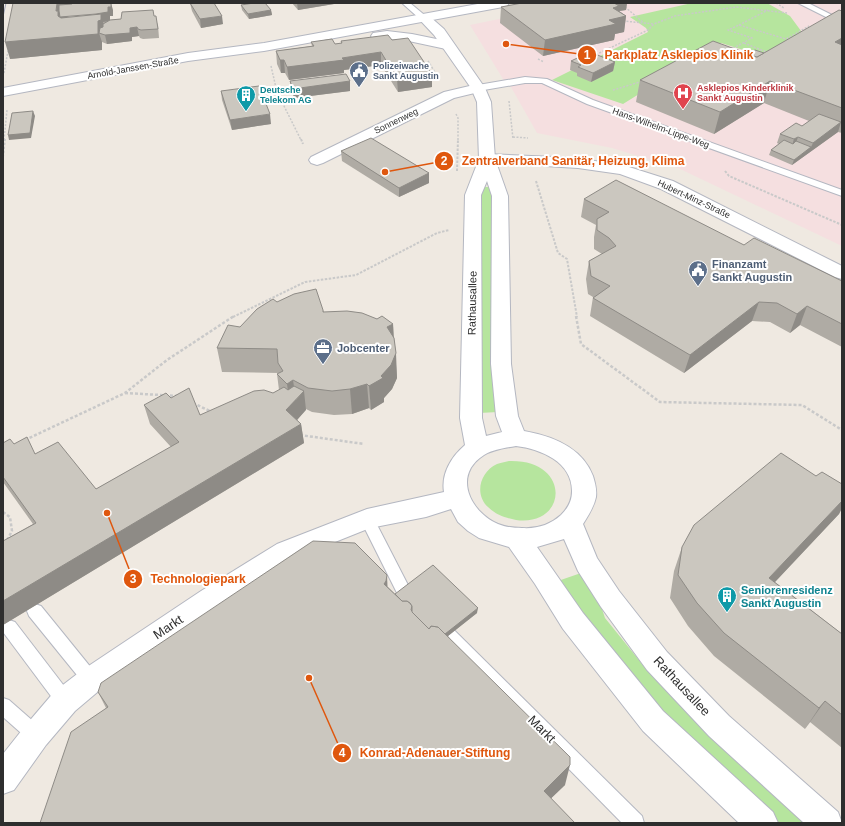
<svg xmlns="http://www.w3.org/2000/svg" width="845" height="826" font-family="Arial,sans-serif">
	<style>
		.medical { fill: #f5dfe0 }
		.green { fill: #b6e59e }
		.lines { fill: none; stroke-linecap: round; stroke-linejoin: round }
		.service-casing { stroke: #b4b7c1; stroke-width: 2 }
		.minor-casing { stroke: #b4b7c1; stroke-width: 2 }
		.tertiary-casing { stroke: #b4b7c1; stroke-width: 2 }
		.secondary-casing { stroke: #b4b7c1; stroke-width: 2 }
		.path-far3 { stroke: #c9c9c9; stroke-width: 1.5; stroke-dasharray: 2 1.5; stroke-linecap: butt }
		.path-far2 { stroke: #c9c9c9; stroke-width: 2; stroke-dasharray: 2.5 1.5; stroke-linecap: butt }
		.path-far1 { stroke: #c9c9c9; stroke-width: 2.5; stroke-dasharray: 3 2; stroke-linecap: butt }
		.path { stroke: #c9c9c9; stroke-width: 3; stroke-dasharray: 4 2.5; stroke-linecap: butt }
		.service { fill: #fff; fill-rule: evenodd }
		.minor { fill: #fff; fill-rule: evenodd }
		.tertiary { fill: #fff; fill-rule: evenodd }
		.secondary { fill: #fff; fill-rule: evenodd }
		.tram { stroke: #a3a6b8; stroke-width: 1 }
		.wall { fill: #afaba4 }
		.shaded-wall { fill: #8e8b86 }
		.building { fill: #cbc7bf; stroke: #8e8b86 }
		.labels { text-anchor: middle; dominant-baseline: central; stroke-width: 4; stroke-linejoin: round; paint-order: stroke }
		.far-service-label { font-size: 9px; font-weight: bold; fill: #4e5e75; stroke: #fff; text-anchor: start }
		.far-street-label { font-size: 9px; fill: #2e2e2e; stroke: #fff }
		.far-health-label { font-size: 9px; font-weight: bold; fill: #be3a42; stroke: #fff; text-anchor: start }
		.far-culture-label { font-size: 9px; font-weight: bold; fill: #0d838f; stroke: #fff; text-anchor: start }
		.service-label { font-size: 11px; font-weight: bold; fill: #4e5e75; stroke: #fff; text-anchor: start }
		.street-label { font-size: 11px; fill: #2e2e2e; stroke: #fff }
		.culture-label { font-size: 11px; font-weight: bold; fill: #0d838f; stroke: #fff; text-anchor: start }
		.near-street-label { font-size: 13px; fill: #2e2e2e; stroke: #fff }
		.leader { fill: none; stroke: #df570e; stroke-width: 1.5 }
		.callout-dot { fill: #df570e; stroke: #fff; stroke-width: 1.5 }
		.mark-label { font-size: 12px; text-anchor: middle; font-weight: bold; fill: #fff }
		.callout-label { font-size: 12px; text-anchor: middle; font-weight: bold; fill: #df570e; stroke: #fff; stroke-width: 4; stroke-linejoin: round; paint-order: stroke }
	</style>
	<rect width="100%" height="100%" fill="#efe9e1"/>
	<path class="medical" d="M578 3H842V246L678 168 612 148 537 133 511 87 503 79 470 25Z"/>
	<g class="green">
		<path d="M692 3H767L790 16 807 39 772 59 721 43 623 104 552 80 648 32 646 28 630 17Z"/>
		<path d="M482 187H491V341L498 412 479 413Z"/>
		<path d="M509 461C572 459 568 527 516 520 506 518 496 515 488 507 474 494 480 472 497 464 500 463 505 462 509 461Z"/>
		<path d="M581 573 598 597 605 618 647 670 808 823H769L685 745 555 582Z"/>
	</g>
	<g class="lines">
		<defs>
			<g id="service">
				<path d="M402 3H410L428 18 424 20H421Z"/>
				<path d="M798 3H808L842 20V25Z"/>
				<path d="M525 77 547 79 593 100 842 190V196L587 104 542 83H525L478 91 474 88 478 85Z"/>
				<path d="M367 513 372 515 409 587 412 592 409 597 404 599 399 597 360 519 362 515Z"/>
				<path d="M35 604 41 606 97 675 99 680 97 685 91 688 85 685 29 616 27 611 29 606Z"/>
				<path d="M9 620 15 622 71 695 74 701 71 707 65 709 59 707 3 632V623Z"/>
				<path d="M449 629 455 631 642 816 644 823H622L443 641 441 636 443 631Z"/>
				<path d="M3 698 9 700 42 729 45 735 42 741 36 743 30 741 3 717Z"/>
			</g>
			<g id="minor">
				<path d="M478 84 483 85 485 88 483 91 454 98 323 163 317 165 311 163 309 160 311 157 444 92Z"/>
				<path d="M487 154 578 158 629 167 673 181 842 266V279L835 277 661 189 620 174 578 168 481 162 479 159 481 156Z"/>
			</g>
			<path id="tertiary" d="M424 14 428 15 444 29 485 88 491 102 495 159 508 196 511 364 518 416 524 431C552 436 582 447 593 476 595 483 597 489 596 497 594 507 588 516 583 524L597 558 619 591 667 652 729 716 838 812 842 823H804L709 736 647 670 601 607 578 571 564 539 537 547 583 613 663 711 773 812 778 823H739L643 731 563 629 535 584 509 547 479 538 468 531 458 522 451 509 426 517 370 528 295 558 219 607 101 689 75 711 46 745 14 790 3 794V754L26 725 55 691 81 671 201 591 277 544 367 509 444 492C441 474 451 457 465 445L460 418 465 195 479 159 477 102 471 88 434 35 418 18 420 15ZM487 181 492 196 491 364 496 416 502 432 486 436 482 418 481 195ZM516 446C541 449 572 462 572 491 572 501 568 508 561 515 550 525 537 529 522 528 514 528 505 527 498 524 470 512 452 475 484 455 494 449 505 448 516 446Z"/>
			<g id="secondary">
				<path d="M483 3H509L507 6 503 7 264 51 188 61 3 96V88L188 53 264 43Z"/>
				<path d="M387 31 412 34 451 42 453 45 451 48 446 49 404 40 373 39 371 36 373 33Z"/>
			</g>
		</defs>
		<use href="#service" class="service-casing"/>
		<use href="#minor" class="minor-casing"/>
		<use href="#tertiary" class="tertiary-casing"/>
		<use href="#secondary" class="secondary-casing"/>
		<g class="path-far3">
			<path d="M776 3 784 8"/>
			<path d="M625 7 644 23"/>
			<path d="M623 21 654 24"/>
			<path d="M739 25 768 10"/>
			<path d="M744 43 769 53"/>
			<path d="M730 50 752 38 728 30 739 25 786 39 809 26"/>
			<path d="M593 56 648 30 654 24 675 16 736 7 787 13"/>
			<path d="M538 59 544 62"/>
			<path d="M428 61 438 77"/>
			<path d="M271 66 277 92 301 140"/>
			<path d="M4 73 8 51"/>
			<path d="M613 90 643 81"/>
			<path d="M509 101 513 139"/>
			<path d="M456 114 458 118V140"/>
			<path d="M513 137 528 138"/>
			<path d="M4 140 7 110"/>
		</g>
		<g class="path-far2">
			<path d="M301 139 303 144"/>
			<path d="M3 157 5 139"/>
			<path d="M457 171 458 139"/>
			<path d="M725 171 729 176 842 225"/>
			<path d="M536 181 558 253 567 259 577 317"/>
			<path d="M233 317 305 282 356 275 437 233 449 230"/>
		</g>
		<g class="path-far1">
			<path d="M576 316 581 344 660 402 802 405 842 430"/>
			<path d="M125 393 178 396"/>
			<path d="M193 403 212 412"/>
			<path d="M300 435 364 444"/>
			<path d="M25 440 125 393 167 360 234 316"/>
			<path d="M3 512 10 517 12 531 6 542"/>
		</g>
		<path class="path" d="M3 547 6 541"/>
		<use href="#service" class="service"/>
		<use href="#minor" class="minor"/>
		<use href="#tertiary" class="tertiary"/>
		<use href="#secondary" class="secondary"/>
		<path class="tram" d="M3 17 6 3"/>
	</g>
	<g class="wall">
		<path d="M190 3 223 24 201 28 192 11Z"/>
		<path d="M292 3H340L298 10Z"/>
		<path d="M522 3H627L626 10 619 11 626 16 624 32 615 34 614 40 543 56 500 23 501 7Z"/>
		<path d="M241 5 271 10 272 15 249 19 242 10Z"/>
		<path d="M113 10V16H110V20L154 16 158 25 159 38 143 39 140 38 139 36 132 37V41L107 44 102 42V50L10 59Z"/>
		<path d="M842 11V133L838 132 792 165 769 155 771 150 779 144 777 143 780 134 802 126 809 121 764 103 714 134 636 102 640 80 749 54V53H764Z"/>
		<path d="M392 40 432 74V87L398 92 381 65 344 70V73L289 80 285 73H281L277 64 276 51 312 46 311 42 335 44 341 43V41Z"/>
		<path d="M571 61 615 62 613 71 591 82 577 76V73L570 70Z"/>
		<path d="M290 81H350V91L294 98 291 90Z"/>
		<path d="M221 91 271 124 232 130 222 100Z"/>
		<path d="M341 151 429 173V183L399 197 342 161Z"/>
		<path d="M584 199 744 245 842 281V347L800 325 790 333 770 322 752 321 684 373 590 316 593 297 588 294 586 279 589 261 602 254 594 249V237L596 225 581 217Z"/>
		<path d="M277 302 323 310 324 312 377 319 393 324 397 378 392 389 384 398V402L371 410 369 408 352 414 334 415 312 412 306 409 297 420 301 424 304 443 3 625V541L33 524 3 482V443L35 454 96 489 171 447 150 424 144 405 171 398 200 415 273 393 279 390 277 374 280 373 222 372 217 348 240 327Z"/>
		<path d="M816 476 842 484V508L839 514 775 582 842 634V748L810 722 805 729 714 656 688 626 670 598 674 571 682 547Z"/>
		<path d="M388 587 395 594 477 613 448 636 565 785 551 798 106 708 98 692Z"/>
	</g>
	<g class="shaded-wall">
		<path d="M57 3H73L75 11 60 23 56 11Z"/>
		<path d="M111 3 113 10V16H110V21L103 22 105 30 137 27 139 36 132 37V41L107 44 105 35V36V35L99 33 102 42V50L10 59 5 42 93 15 108 7Z"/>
		<path d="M297 3H340L298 10Z"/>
		<path d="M601 3H627L626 10 619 11 626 16 624 32 615 34 614 40 543 56 545 40Z"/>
		<path d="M271 10 272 15 249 19 248 14Z"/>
		<path d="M222 16 223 24 201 28 200 19Z"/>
		<path d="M842 38V54L835 42Z"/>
		<path d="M381 52V65L344 70V73L289 80 287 67 342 58Z"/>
		<path d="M280 60H284L285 73H281Z"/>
		<path d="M615 62 613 71 591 82 593 73Z"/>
		<path d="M432 74V87L398 92 397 79Z"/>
		<path d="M350 81V91L294 98 293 89Z"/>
		<path d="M770 81 764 103 714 134 720 112Z"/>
		<path d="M33 111 35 116 31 138 9 140 8 135Z"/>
		<path d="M270 114 271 124 232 130 230 120Z"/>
		<path d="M841 122 838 132 792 165 794 160 811 147 813 143Z"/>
		<path d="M798 137 795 146 791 149 794 139Z"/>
		<path d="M429 173V183L399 197V188Z"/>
		<path d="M759 302 752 321 684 373 690 355Z"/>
		<path d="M807 306 800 325 790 333 797 314Z"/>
		<path d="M393 324 394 349 387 327Z"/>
		<path d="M396 353 397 378 392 389 384 398V402L371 410 369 386 381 376Z"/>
		<path d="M293 380 296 400 304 391 306 410 289 429 286 410 290 406 287 384Z"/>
		<path d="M367 384 369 408 352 414 350 389Z"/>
		<path d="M301 424 304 443 3 625V601Z"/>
		<path d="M842 501V508L839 514 757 601 769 578Z"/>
		<path d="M387 575 388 598 384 584Z"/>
		<path d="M478 608 477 613 429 651V646Z"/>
		<path d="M825 701 805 729 819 708Z"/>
		<path d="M570 765 565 785 539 810 544 791Z"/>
	</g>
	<g class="building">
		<path d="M13 3H57L56 11H58V16L61 18 101 14V20L98 21V34L5 42Z"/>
		<path d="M72 3H111V7H108V12L96 14 60 17 59 11V5L72 4Z"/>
		<path d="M190 3H214L222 16 200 19Z"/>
		<path d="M254 3H265L271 10 248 14 241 5Z"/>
		<path d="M522 3H614L619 6 613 8 626 16 609 20 616 24 545 40 501 7Z"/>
		<path d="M153 10 154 16H156L158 29 141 30 138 29 137 27 130 28V33L105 35 99 33 100 28 103 27V24L110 20 121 19 122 12Z"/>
		<path d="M839 10 842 11V38L835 42 842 45V108L770 81 720 112 640 80 713 41 757 57Z"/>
		<path d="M388 35 392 40 408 38 432 74 397 79 381 52 342 58 344 60 287 67 284 60H280L276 51 314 46 311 42 332 39 335 44 342 43 341 41Z"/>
		<path d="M755 50 764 53 757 57 750 55 749 53Z"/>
		<path d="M590 52 615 62 593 73 578 67 581 65 571 61Z"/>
		<path d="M346 74 350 81 293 89 290 81Z"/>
		<path d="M259 86 270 114 230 120 221 91Z"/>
		<path d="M33 111 30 133 8 135 12 113Z"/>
		<path d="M819 114 841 122 813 143 798 137 794 139 780 134 796 123 802 126Z"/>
		<path d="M371 138 429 173 399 188 341 151Z"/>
		<path d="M784 140 793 144 796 141 811 147 794 160 771 150Z"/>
		<path d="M616 180 744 245 754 238 842 281V324L807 306 797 314 777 303 759 302 690 355 593 298 610 286 591 276 589 261 616 246 609 238 597 230V219L609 212 584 199Z"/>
		<path d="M316 289 323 310V312L347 311 362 313 377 319 382 316 393 324 387 327 394 338 396 353 391 365 381 376 383 378 369 386 367 384 350 389 332 391 308 388 293 380 287 384 277 374 283 371 278 363 277 349 217 348 228 325 240 327 257 309 273 299 277 302 294 294Z"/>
		<path d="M294 386 304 391 286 410 301 424 3 601V541L36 523 3 477V443L10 439 14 444 27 437 35 454 58 442 96 489 179 442 144 405 166 393 171 398 189 388 200 415 254 391 264 390 273 393 284 387 288 390Z"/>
		<path d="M781 453 816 476 822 472 842 484V501L769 578 842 634V715L825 701 819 708 724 633 697 603 678 575 682 547 694 525Z"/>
		<path d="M313 541 355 543 387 575 386 581 384 584 402 601H407L410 603 412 606 411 610 429 629 431 626 438 627 570 757V765L544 791 575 823H40L71 732 108 707 98 692 101 683Z"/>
		<path d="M433 565 478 608 445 634 438 627 431 626 429 629 412 612V606L410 603 407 601H402L395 594Z"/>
	</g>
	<defs>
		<symbol id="civic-pin" viewBox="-11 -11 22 30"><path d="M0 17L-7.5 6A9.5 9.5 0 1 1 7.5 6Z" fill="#5c6f8a" stroke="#fff"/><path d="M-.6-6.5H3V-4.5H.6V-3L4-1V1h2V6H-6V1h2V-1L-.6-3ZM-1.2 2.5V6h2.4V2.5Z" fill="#fff"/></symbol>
		<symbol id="hospital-pin" viewBox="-11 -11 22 30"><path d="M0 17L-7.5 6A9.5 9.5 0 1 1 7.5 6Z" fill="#e0444e" stroke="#fff"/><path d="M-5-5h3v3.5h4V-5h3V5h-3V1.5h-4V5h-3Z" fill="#fff"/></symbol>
		<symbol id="building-pin" viewBox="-11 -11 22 30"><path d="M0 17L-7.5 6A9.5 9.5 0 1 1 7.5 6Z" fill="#0f9aa8" stroke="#fff"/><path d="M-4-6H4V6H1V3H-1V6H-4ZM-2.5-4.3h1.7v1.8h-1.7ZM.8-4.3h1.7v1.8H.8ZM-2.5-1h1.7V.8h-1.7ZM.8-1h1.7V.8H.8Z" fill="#fff"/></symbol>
		<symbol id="office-pin" viewBox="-11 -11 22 30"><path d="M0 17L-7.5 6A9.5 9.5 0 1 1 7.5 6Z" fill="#5c6f8a" stroke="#fff"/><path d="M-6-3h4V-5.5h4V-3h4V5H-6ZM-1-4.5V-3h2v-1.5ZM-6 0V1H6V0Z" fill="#fff"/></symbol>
	</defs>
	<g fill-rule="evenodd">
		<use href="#civic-pin" x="348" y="60" width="22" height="30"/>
		<use href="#hospital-pin" x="672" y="82" width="22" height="30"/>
		<use href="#building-pin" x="235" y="84" width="22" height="30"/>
		<use href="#civic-pin" x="687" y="259" width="22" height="30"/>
		<use href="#office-pin" x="312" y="337" width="22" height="30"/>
		<use href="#building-pin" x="716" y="585" width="22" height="30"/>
	</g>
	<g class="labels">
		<g class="far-service-label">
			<text x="373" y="66">Polizeiwache<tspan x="373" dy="10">Sankt Augustin</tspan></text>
		</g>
		<g class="far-street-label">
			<text transform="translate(133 68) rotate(-10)">Arnold-Janssen-Straße</text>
			<text transform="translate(396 121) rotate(-26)">Sonnenweg</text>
			<text transform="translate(661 128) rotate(20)">Hans-Wilhelm-Lippe-Weg</text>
			<text transform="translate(694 199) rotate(25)">Hubert-Minz-Straße</text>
		</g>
		<g class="far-health-label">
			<text x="697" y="88">Asklepios Kinderklinik<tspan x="697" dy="10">Sankt Augustin</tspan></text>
		</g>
		<g class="far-culture-label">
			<text x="260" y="90">Deutsche<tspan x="260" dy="10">Telekom AG</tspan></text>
		</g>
		<g class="service-label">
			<text x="712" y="264">Finanzamt<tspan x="712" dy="13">Sankt Augustin</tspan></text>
			<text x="337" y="348">Jobcenter</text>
		</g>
		<g class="street-label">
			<text transform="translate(472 303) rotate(-89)">Rathausallee</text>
		</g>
		<g class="culture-label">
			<text x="741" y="590">Seniorenresidenz<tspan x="741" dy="13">Sankt Augustin</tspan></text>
		</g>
		<g class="near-street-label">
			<text transform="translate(168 627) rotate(-34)">Markt</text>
			<text transform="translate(682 686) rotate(47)">Rathausallee</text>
			<text transform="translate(542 729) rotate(45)">Markt</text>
		</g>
	</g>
	<path class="leader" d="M506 44L587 55M385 172L444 161M107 513L133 579M309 678L342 753"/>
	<g class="callout-dot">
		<circle cx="506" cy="44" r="4"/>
		<circle cx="385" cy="172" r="4"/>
		<circle cx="107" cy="513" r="4"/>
		<circle cx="309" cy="678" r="4"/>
		<circle cx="587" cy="55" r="10"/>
		<circle cx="444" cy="161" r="10"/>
		<circle cx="133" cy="579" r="10"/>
		<circle cx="342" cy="753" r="10"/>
	</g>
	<g class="mark-label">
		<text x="587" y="59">1</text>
		<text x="444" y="165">2</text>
		<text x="133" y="583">3</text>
		<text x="342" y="757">4</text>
	</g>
	<g class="callout-label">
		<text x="679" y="59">Parkplatz Asklepios Klinik</text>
		<text x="573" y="165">Zentralverband Sanitär, Heizung, Klima</text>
		<text x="198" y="583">Technologiepark</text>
		<text x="435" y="757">Konrad-Adenauer-Stiftung</text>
	</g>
	<rect width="845" height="826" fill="none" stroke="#2e2e2e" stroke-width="8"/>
</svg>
